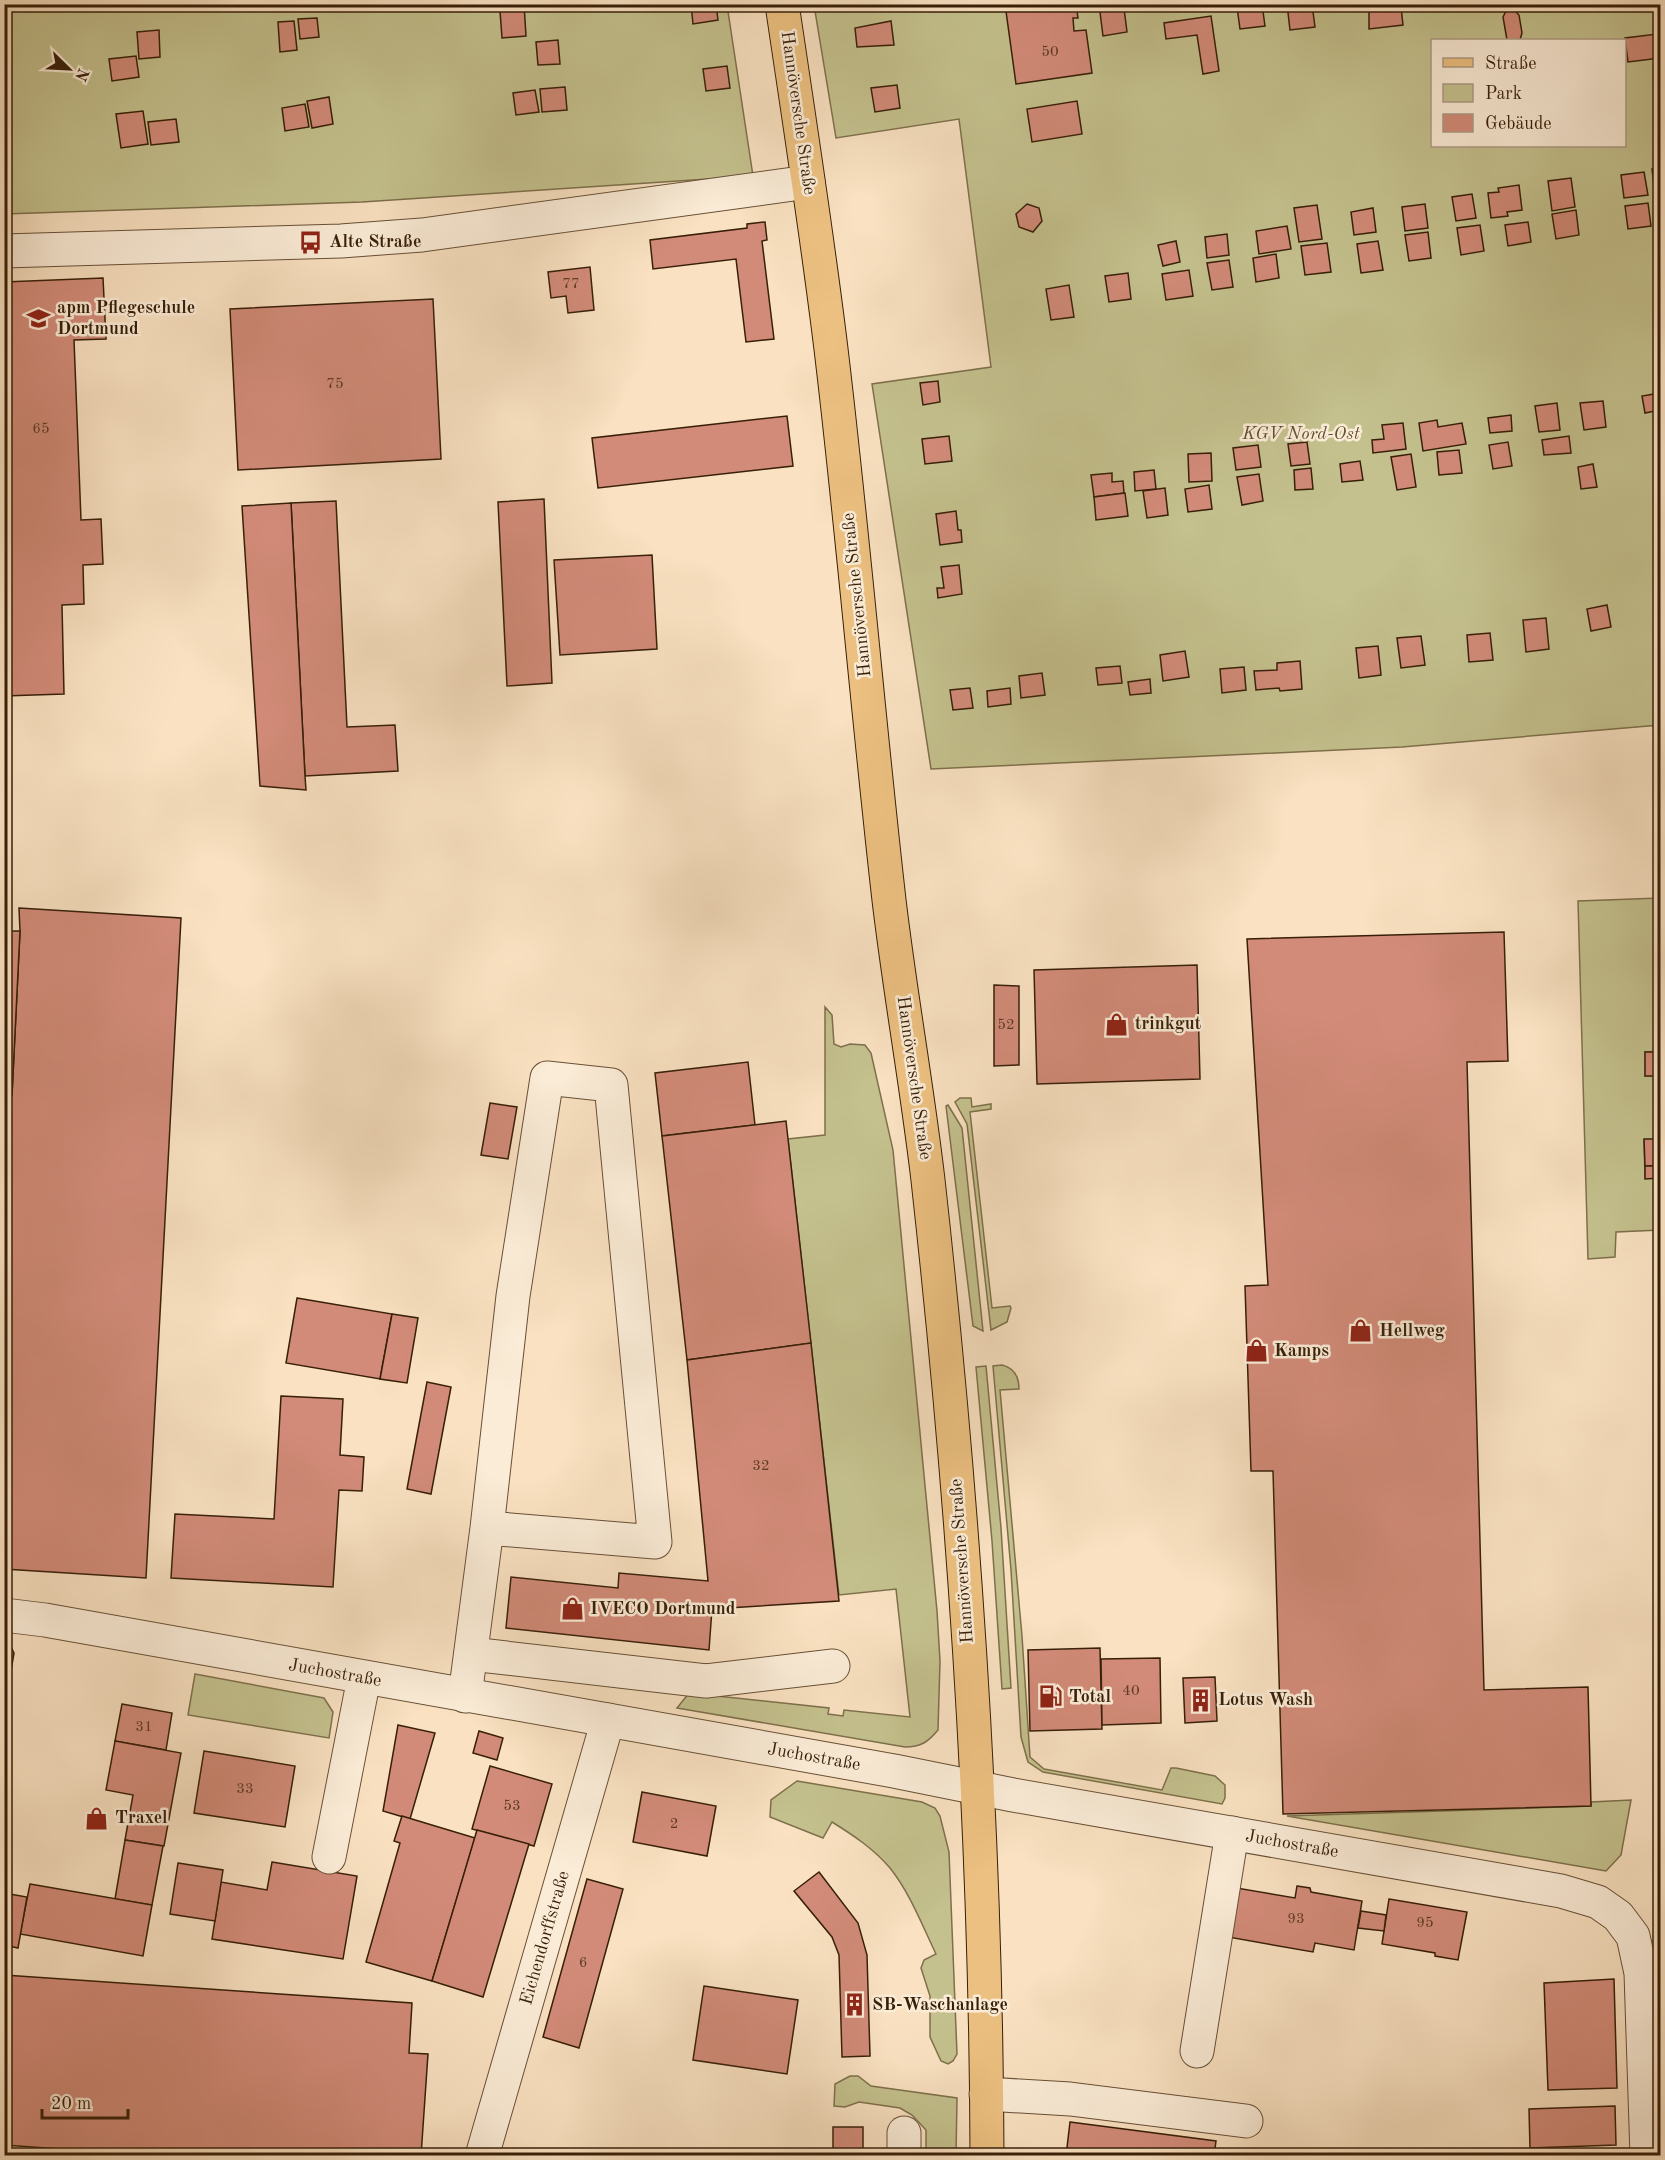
<svg xmlns="http://www.w3.org/2000/svg" width="1665" height="2160" font-family="'Old Standard TT',serif">
	<style>
		.green { fill: #c4c18e; stroke: #7e704b; stroke-width: 1.5; fill-rule: evenodd }
		.building { fill: #d28b79; stroke: #371f08; stroke-width: 1.5 }
		.lines { fill: none; stroke-linecap: round; stroke-linejoin: round }
		.minor-casing { stroke: #685036; stroke-width: 35 }
		.major-casing { stroke: #371f08; stroke-width: 35 }
		.minor { stroke: #fbecd7; stroke-width: 33 }
		.major { stroke: #ecc080; stroke-width: 33 }
		.labels { text-anchor: middle; dominant-baseline: central; stroke-width: 5; stroke-linejoin: round; paint-order: stroke }
		.number-label { font-size: 15px; fill: #5e3a24 }
		.street-label { font-size: 18px; fill: #371f08; stroke: #fbecd7 }
		.poi-label { font-size: 18px; font-weight: bold; fill: #371f08; stroke: #fbecd7; text-anchor: start }
		.park-label { font-size: 18px; font-style: italic; fill: #615030; stroke: #fbecd7 }
	</style>
	<rect width="100%" height="100%" fill="#f9e1c1"/>
	<filter id="stains"><feTurbulence type="fractalNoise" baseFrequency=".00333" numOctaves="4"/><feColorMatrix values="0 0 0 0 .2 0 0 0 0 .09 0 0 0 0 .02 0 0 0 .5 -.17"/></filter>
	<radialGradient id="worn" r=".72"><stop offset=".6" stop-color="#630" stop-opacity="0"/><stop offset="1" stop-color="#630" stop-opacity=".3"/></radialGradient>
	<g class="green">
		<path d="M4 5H727L753 176 362 202 5 214Z"/>
		<path d="M814 5H1660V725L1402 747 931 769 872 384 991 367 959 119 836 138ZM1432 40H1624V146H1432Z"/>
		<path d="M1660 898V1051L1645 1052V1076H1660V1139L1644 1140 1645 1178H1660V1230L1616 1232 1615 1257 1588 1259 1578 901Z"/>
		<path d="M825 1007 832 1015 834 1044 841 1047 850 1044 865 1045 871 1053 893 1150 937 1611 940 1661 938 1730C928 1742 921 1747 905 1747L677 1708 689 1693 829 1708 828 1714 843 1716 844 1710 910 1717 896 1589 839 1595 788 1139 825 1135Z"/>
		<path d="M960 1098H971L972 1107 991 1104V1109L970 1112 992 1308 1010 1306 1011 1308 1007 1322 991 1330 967 1124 955 1102Z"/>
		<path d="M948 1105 962 1128 983 1331 973 1326 946 1106Z"/>
		<path d="M1002 1365C1014 1368 1019 1377 1019 1389L1000 1390 1022 1636 1030 1757 1044 1769 1162 1790 1171 1768H1176L1215 1776 1225 1785V1798L1222 1804 1043 1772 1028 1762 1021 1737 1011 1570 993 1366Z"/>
		<path d="M986 1366 1001 1528 1011 1688 1002 1689 992 1541 976 1367Z"/>
		<path d="M195 1674 324 1698 333 1712 329 1738 188 1715Z"/>
		<path d="M797 1781 922 1802 935 1808 940 1816 949 1852 957 2054 953 2061 948 2064 941 2061 930 2037V1996L921 1968 924 1960 936 1954C922 1925 910 1893 890 1868 874 1849 853 1835 832 1822L823 1838 770 1817 771 1800Z"/>
		<path d="M1631 1800 1621 1855 1606 1871 1287 1816 1591 1806V1802Z"/>
		<path d="M850 2076H858L871 2086 957 2098 956 2155H926V2130L912 2115 900 2108 859 2102 845 2107 834 2106 835 2084Z"/>
	</g>
	<g class="building">
		<path d="M524 4 526 36 502 38 500 11H506V5Z"/>
		<path d="M691 4H716L718 20 693 24Z"/>
		<path d="M1005 4H1076L1078 18H1073L1074 31 1086 30 1092 73 1016 84Z"/>
		<path d="M1099 4H1132V6L1124 8 1127 32 1103 36Z"/>
		<path d="M1262 4 1265 26 1240 29 1237 7Z"/>
		<path d="M1287 4H1312L1315 27 1290 30Z"/>
		<path d="M1369 4H1392V9L1401 7 1403 25 1369 29Z"/>
		<path d="M1449 4H1478V5L1449 8Z"/>
		<path d="M1514 10 1519 15 1522 33 1520 40H1507L1503 17 1506 11Z"/>
		<path d="M1211 16 1219 71 1203 74 1197 35 1166 39 1164 23Z"/>
		<path d="M317 18 319 37 300 39 298 19Z"/>
		<path d="M294 21 297 50 280 52 278 22Z"/>
		<path d="M891 21 894 45 857 47 855 28Z"/>
		<path d="M159 30 160 57 139 59 137 32Z"/>
		<path d="M1657 34 1660 58 1628 62 1625 38Z"/>
		<path d="M558 40 560 64 538 65 536 42Z"/>
		<path d="M136 56 139 77 112 81 109 59Z"/>
		<path d="M727 66 730 88 706 91 703 69Z"/>
		<path d="M897 85 900 108 875 112 871 88Z"/>
		<path d="M565 87 567 110 542 112 540 89Z"/>
		<path d="M535 90 539 112 516 115 513 93Z"/>
		<path d="M329 97 333 124 312 128 307 101Z"/>
		<path d="M1077 101 1082 134 1032 142 1027 109Z"/>
		<path d="M305 104 309 127 285 131 282 108Z"/>
		<path d="M143 111 148 144 121 148 116 114Z"/>
		<path d="M176 119 179 142 151 145 148 122Z"/>
		<path d="M1660 168V193L1655 194 1652 169Z"/>
		<path d="M1644 172 1648 195 1624 198 1621 175Z"/>
		<path d="M1571 178 1575 207 1552 211 1548 181Z"/>
		<path d="M1519 185 1522 210 1507 212 1508 216 1491 218 1488 193 1499 192 1498 188Z"/>
		<path d="M1472 194 1476 218 1456 221 1452 197Z"/>
		<path d="M1648 203 1651 226 1628 229 1625 206Z"/>
		<path d="M1027 204 1039 208 1042 221 1033 232 1019 227 1016 214Z"/>
		<path d="M1425 204 1428 228 1405 231 1402 207Z"/>
		<path d="M1317 205 1322 239 1299 242 1294 208Z"/>
		<path d="M1373 208 1376 232 1354 235 1351 212Z"/>
		<path d="M1576 210 1579 235 1556 239 1552 214Z"/>
		<path d="M765 222 767 240 762 241 774 339 746 342 736 259 653 269 650 240 747 228V224Z"/>
		<path d="M1528 222 1531 242 1508 246 1505 225Z"/>
		<path d="M1480 225 1484 251 1461 255 1457 228Z"/>
		<path d="M1287 226 1291 249 1259 254 1256 231Z"/>
		<path d="M1428 232 1431 258 1409 261 1405 235Z"/>
		<path d="M1227 234 1229 255 1207 258 1205 237Z"/>
		<path d="M1176 241 1180 262 1163 266 1158 245Z"/>
		<path d="M1378 241 1383 270 1361 273 1357 244Z"/>
		<path d="M1327 243 1331 272 1305 275 1301 246Z"/>
		<path d="M1276 254 1279 278 1256 282 1253 258Z"/>
		<path d="M1229 260 1233 287 1212 290 1207 263Z"/>
		<path d="M590 267 594 310 568 313 566 296 551 298 548 272Z"/>
		<path d="M1189 270 1193 296 1166 300 1162 274Z"/>
		<path d="M1128 273 1131 299 1109 302 1105 276Z"/>
		<path d="M103 278 106 339 74 340 81 520 101 519 103 564 83 565 84 604 62 605 64 694 4 696V282Z"/>
		<path d="M1069 285 1074 317 1051 320 1046 289Z"/>
		<path d="M433 299 441 459 238 470 230 309Z"/>
		<path d="M938 381 940 402 923 405 920 383Z"/>
		<path d="M1660 393V410L1645 413 1642 396Z"/>
		<path d="M1603 401 1606 427 1584 430 1580 403Z"/>
		<path d="M1557 403 1560 430 1539 432 1535 406Z"/>
		<path d="M1511 415 1512 431 1490 433 1488 418Z"/>
		<path d="M787 416 793 466 598 488 592 438Z"/>
		<path d="M1437 420 1438 427 1462 423 1466 444 1423 451 1419 423Z"/>
		<path d="M1403 423 1406 449 1373 453 1372 440 1384 439 1382 425Z"/>
		<path d="M949 436 952 461 925 464 922 439Z"/>
		<path d="M1569 436 1571 453 1544 455 1542 440Z"/>
		<path d="M1307 442 1310 464 1291 466 1288 444Z"/>
		<path d="M1508 442 1512 466 1493 469 1489 445Z"/>
		<path d="M1258 445 1261 467 1236 470 1233 448Z"/>
		<path d="M1459 450 1462 473 1439 475 1437 452Z"/>
		<path d="M1211 453 1212 481 1189 482 1188 454Z"/>
		<path d="M1411 454 1416 487 1397 490 1391 457Z"/>
		<path d="M1360 461 1363 480 1342 482 1340 464Z"/>
		<path d="M1593 464 1597 487 1581 489 1578 467Z"/>
		<path d="M1311 468 1313 489 1295 490 1294 470Z"/>
		<path d="M1154 470 1156 489 1135 491 1134 472Z"/>
		<path d="M1112 473V482L1123 481 1124 493 1094 497 1091 475Z"/>
		<path d="M1259 474 1263 501 1242 505 1237 477Z"/>
		<path d="M1209 485 1212 509 1188 512 1185 489Z"/>
		<path d="M1165 488 1168 515 1147 518 1143 491Z"/>
		<path d="M1125 493 1128 516 1096 520 1094 497Z"/>
		<path d="M544 499 552 683 507 686 498 502Z"/>
		<path d="M336 501 347 727 395 725 398 771 305 776 291 503Z"/>
		<path d="M291 503 305 776 306 790 260 786 242 506Z"/>
		<path d="M956 511 958 530H961L962 542 940 545 936 514Z"/>
		<path d="M652 555 657 649 560 655 554 560Z"/>
		<path d="M959 565 962 594 938 598 937 588H944L941 567Z"/>
		<path d="M1607 605 1611 627 1591 631 1587 609Z"/>
		<path d="M1546 618 1549 649 1526 652 1523 620Z"/>
		<path d="M1490 633 1493 660 1469 662 1467 635Z"/>
		<path d="M1421 636 1425 665 1401 668 1397 638Z"/>
		<path d="M1378 646 1381 675 1359 678 1356 648Z"/>
		<path d="M1185 651 1189 677 1163 681 1160 655Z"/>
		<path d="M1300 661 1302 689 1280 691 1279 688 1256 690 1254 671 1277 670V663Z"/>
		<path d="M1120 666 1122 683 1098 685 1096 668Z"/>
		<path d="M1244 667 1246 690 1222 693 1220 669Z"/>
		<path d="M1042 673 1045 695 1021 698 1019 676Z"/>
		<path d="M1150 679 1151 693 1130 695 1128 682Z"/>
		<path d="M970 688 973 708 953 710 950 690Z"/>
		<path d="M1010 688 1011 704 988 707 987 691Z"/>
		<path d="M19 908 181 918 146 1578 4 1569V1095H12L20 931Z"/>
		<path d="M4 931H20L12 1095H4Z"/>
		<path d="M1504 932 1508 1061 1467 1062 1484 1690 1588 1687 1591 1806 1283 1814 1273 1471H1251L1245 1286 1268 1285 1247 939Z"/>
		<path d="M1197 965 1200 1079 1037 1084 1034 970Z"/>
		<path d="M994 985 1019 986V1065L994 1066Z"/>
		<rect x="1645" y="1052" width="15" height="24"/>
		<path d="M748 1062 755 1125 662 1136 655 1073Z"/>
		<path d="M490 1103 517 1107 508 1159 481 1155Z"/>
		<path d="M786 1121 811 1343 687 1360 662 1136Z"/>
		<path d="M1644 1139H1660V1166H1645Z"/>
		<path d="M1645 1166H1660V1178L1645 1179Z"/>
		<path d="M297 1298 392 1314 380 1379 286 1363Z"/>
		<path d="M392 1314 418 1318 407 1383 380 1379Z"/>
		<path d="M811 1343 839 1601 712 1609 709 1650 506 1628 511 1577 618 1588 619 1573 708 1581 687 1360Z"/>
		<path d="M427 1382 451 1387 431 1494 407 1489Z"/>
		<path d="M281 1396 343 1399 340 1455 364 1457 362 1491 339 1490 333 1587 171 1578 175 1514 274 1519Z"/>
		<path d="M4 1645 11 1647 14 1653 8 1688 4 1687Z"/>
		<path d="M1100 1648 1102 1729 1030 1731 1028 1650Z"/>
		<path d="M1160 1658 1161 1723 1102 1725 1101 1659Z"/>
		<path d="M1215 1677 1217 1721 1185 1723 1183 1678Z"/>
		<path d="M122 1704 172 1713 166 1750 115 1741Z"/>
		<path d="M398 1725 435 1733 410 1819 383 1811Z"/>
		<path d="M479 1731 503 1738 497 1760 473 1753Z"/>
		<path d="M115 1741 181 1753 164 1846 125 1840 133 1795 106 1790Z"/>
		<path d="M204 1751 295 1766 285 1827 194 1813Z"/>
		<path d="M490 1766 552 1784 534 1846 472 1829Z"/>
		<path d="M642 1792 716 1806 707 1856 633 1842Z"/>
		<path d="M402 1816 475 1838 432 1981 366 1962 400 1843 394 1841Z"/>
		<path d="M477 1830 529 1844 483 1997 432 1981Z"/>
		<path d="M125 1840 163 1846 152 1905 115 1899Z"/>
		<path d="M272 1862 357 1876 343 1959 212 1939 221 1882 267 1890Z"/>
		<path d="M178 1863 223 1870 215 1921 170 1914Z"/>
		<path d="M819 1872 858 1923 867 1955 870 2056 842 2057 839 1955 832 1937 794 1891Z"/>
		<path d="M587 1879 623 1889 579 2048 543 2037Z"/>
		<path d="M30 1884 152 1905 143 1956 20 1934Z"/>
		<path d="M1297 1886 1310 1888 1311 1892 1362 1901 1354 1950 1315 1943 1313 1952 1228 1937 1237 1888 1295 1898Z"/>
		<path d="M4 1893 27 1897 18 1948 4 1945Z"/>
		<path d="M1389 1899 1467 1912 1458 1960 1435 1956V1953L1382 1944Z"/>
		<path d="M1361 1911 1386 1915 1384 1931 1358 1928Z"/>
		<path d="M4 1975 412 2003 409 2053 428 2054 421 2156H159L4 2145Z"/>
		<path d="M1614 1979 1617 2088 1548 2090 1544 1983Z"/>
		<path d="M704 1986 798 2000 787 2074 693 2060Z"/>
		<path d="M1615 2106 1616 2145 1530 2148 1529 2109Z"/>
		<path d="M1070 2122 1216 2141 1214 2156H1066Z"/>
		<rect x="833" y="2127" width="30" height="29"/>
	</g>
	<g class="lines">
		<defs>
			<g id="minor">
				<path d="M4 251 341 241 422 235 808 182"/>
				<path d="M4 1615 45 1620 894 1771 1013 1795 1561 1891 1598 1902 1618 1916 1633 1936 1641 1973 1647 2156"/>
				<path d="M471 1654 706 1681 833 1666"/>
				<path d="M465 1696 487 1528 513 1296 547 1078 611 1085 655 1542 487 1528"/>
				<path d="M329 1857 364 1678"/>
				<path d="M1197 2051 1232 1833"/>
				<path d="M986 2094 1070 2099 1246 2121"/>
				<path d="M482 2156 608 1720"/>
				<path d="M904 2156V2133"/>
			</g>
			<path id="major" d="M782 4C799 119 817 234 831 349 853 532 868 716 889 900 900 993 917 1086 928 1180 964 1504 986 1830 987 2156"/>
		</defs>
		<use href="#minor" class="minor-casing"/>
		<use href="#major" class="major-casing"/>
		<use href="#minor" class="minor"/>
		<use href="#major" class="major"/>
	</g>
	<defs>
		<symbol id="bus-bare" viewBox="-9 -9 18 18"><path d="M-5-6H5V4H4V6H2V4H-2V6H-4V4H-5ZM-3.5-4V0h7V-4ZM-3.5 1.2v1.5H-2V1.2ZM2 1.2v1.5H3.5V1.2Z" fill="#8f2418" stroke="#fbecd7" stroke-width="2.5" paint-order="stroke"/></symbol>
		<symbol id="university-bare" viewBox="-9 -9 18 18"><path d="M0-5L7-2L0 1L-7-2ZM-4 1L0 2.5L4 1V4Q0 6-4 4Z" fill="#8f2418" stroke="#fbecd7" stroke-width="2.5" paint-order="stroke"/></symbol>
		<symbol id="shop-bare" viewBox="-9 -9 18 18"><path d="M-5-2.5h2.3a2.7 3.5 0 0 1 5.4 0H5L5.5 6h-11ZM-1.5-2.5h3a1.5 2.3 0 0 0-3 0Z" fill="#8f2418" stroke="#fbecd7" stroke-width="2.5" paint-order="stroke"/></symbol>
		<symbol id="fuel-bare" viewBox="-9 -9 18 18"><path d="M-5.5-6h7V0h2V4h1.3V-2.5L3-4.5l.8-.8L6-3V5H2.5V1h-1V6h-7ZM-4.2-4.7v3.2H.2V-4.7Z" fill="#8f2418" stroke="#fbecd7" stroke-width="2.5" paint-order="stroke"/></symbol>
		<symbol id="building-bare" viewBox="-9 -9 18 18"><path d="M-4-6H4V6H1V3H-1V6H-4ZM-2.5-4.3h1.7v1.8h-1.7ZM.8-4.3h1.7v1.8H.8ZM-2.5-1h1.7V.8h-1.7ZM.8-1h1.7V.8H.8Z" fill="#8f2418" stroke="#fbecd7" stroke-width="2.5" paint-order="stroke"/></symbol>
	</defs>
	<g fill-rule="evenodd">
		<use href="#bus-bare" x="294" y="226" width="33" height="33"/>
		<use href="#university-bare" x="22" y="302" width="33" height="33"/>
		<use href="#shop-bare" x="1100" y="1008" width="33" height="33"/>
		<use href="#shop-bare" x="1344" y="1314" width="33" height="33"/>
		<use href="#shop-bare" x="1240" y="1334" width="33" height="33"/>
		<use href="#shop-bare" x="556" y="1592" width="33" height="33"/>
		<use href="#fuel-bare" x="1034" y="1680" width="33" height="33"/>
		<use href="#building-bare" x="1184" y="1684" width="33" height="33"/>
		<use href="#shop-bare" x="80" y="1802" width="33" height="33"/>
		<use href="#building-bare" x="838" y="1988" width="33" height="33"/>
	</g>
	<g class="labels">
		<g class="number-label">
			<text x="1050" y="52">50</text>
			<text x="571" y="284">77</text>
			<text x="335" y="384">75</text>
			<text x="41" y="429">65</text>
			<text x="1006" y="1025">52</text>
			<text x="761" y="1466">32</text>
			<text x="1131" y="1691">40</text>
			<text x="144" y="1727">31</text>
			<text x="245" y="1789">33</text>
			<text x="512" y="1806">53</text>
			<text x="674" y="1824">2</text>
			<text x="1296" y="1919">93</text>
			<text x="1425" y="1923">95</text>
			<text x="583" y="1963">6</text>
		</g>
		<g class="street-label">
			<text transform="translate(798 113) rotate(82)">Hannöversche Straße</text>
			<text transform="translate(857 595) rotate(-96)">Hannöversche Straße</text>
			<text transform="translate(914 1078) rotate(82)">Hannöversche Straße</text>
			<text transform="translate(962 1561) rotate(-94)">Hannöversche Straße</text>
			<text transform="translate(335 1673) rotate(10)">Juchostraße</text>
			<text transform="translate(814 1757) rotate(10)">Juchostraße</text>
			<text transform="translate(1292 1844) rotate(10)">Juchostraße</text>
			<text transform="translate(545 1938) rotate(-74)">Eichendorffstraße</text>
		</g>
		<g class="poi-label">
			<text x="329" y="242">Alte Straße</text>
			<text x="57" y="308">apm Pflegeschule<tspan x="57" dy="21">Dortmund</tspan></text>
			<text x="1135" y="1024">trinkgut</text>
			<text x="1379" y="1331">Hellweg</text>
			<text x="1274" y="1351">Kamps</text>
			<text x="590" y="1609">IVECO Dortmund</text>
			<text x="1069" y="1697">Total</text>
			<text x="1218" y="1700">Lotus Wash</text>
			<text x="115" y="1818">Traxel</text>
			<text x="872" y="2005">SB-Waschanlage</text>
		</g>
		<g class="park-label">
			<text x="1301" y="434">KGV Nord-Ost</text>
		</g>
	</g>
	<rect width="1665" height="2160" fill="none" stroke="#f9e1c1" stroke-width="24"/>
	<rect x="6" y="6" width="1653" height="2148" fill="none" stroke="#371f08" stroke-width="3"/>
	<rect x="12" y="12" width="1641" height="2136" fill="none" stroke="#371f08" stroke-width="1.5"/>
	<rect x="1431" y="39" width="195" height="108" fill="#fbecd7" stroke="#ad9a84" stroke-width="1.5"/>
	<rect x="1443" y="58" width="30" height="9" fill="#ecc080" stroke="#ad9a84" stroke-width="1.5"/>
	<text x="1485" y="69" font-size="18" fill="#371f08">Straße</text>
	<rect x="1443" y="84" width="30" height="18" fill="#c4c18e" stroke="#ad9a84" stroke-width="1.5"/>
	<text x="1485" y="99" font-size="18" fill="#371f08">Park</text>
	<rect x="1443" y="114" width="30" height="18" fill="#d28b79" stroke="#ad9a84" stroke-width="1.5"/>
	<text x="1485" y="129" font-size="18" fill="#371f08">Gebäude</text>
	<g transform="translate(69 69) rotate(114)" stroke="#fbecd7" stroke-width="4.5" paint-order="stroke">
	<path d="M0-4.5L10 22L0 15L-10 22Z" fill="#371f08"/>
	<text y="-9" font-size="16" font-weight="bold" text-anchor="middle" fill="#371f08">N</text>
	</g>
	<path d="M42 2109v9h86v-9" fill="none" stroke="#371f08" stroke-width="3"/>
	<text x="51" y="2109" font-size="18" fill="#371f08" stroke="#fbecd7" stroke-width="4.5" paint-order="stroke">20 m</text>
	<rect width="100%" height="100%" filter="url(#stains)"/>
	<rect width="100%" height="100%" fill="url(#worn)"/>
</svg>
